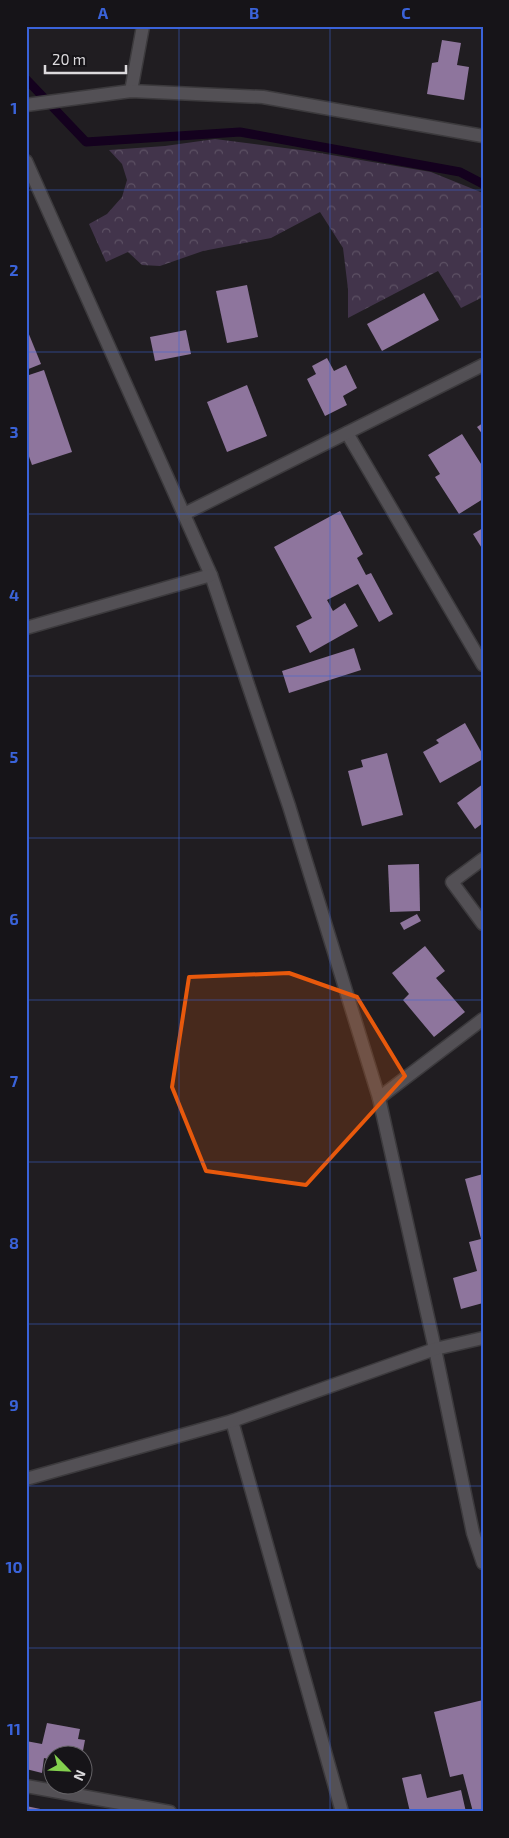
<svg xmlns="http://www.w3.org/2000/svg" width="509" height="1838" font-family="'Exo 2',sans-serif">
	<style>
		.park { fill: url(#park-crowns) }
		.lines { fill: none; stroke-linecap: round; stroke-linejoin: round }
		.stream { stroke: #14011e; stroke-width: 9 }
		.building { fill: #8e759d }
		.minor-casing { stroke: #3c3a3d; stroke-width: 15 }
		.minor { stroke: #535055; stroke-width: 12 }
		.marked { fill: #e8590c; fill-opacity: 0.2; stroke: #e8590c; stroke-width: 4; stroke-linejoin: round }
		.grid { fill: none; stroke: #3a63d9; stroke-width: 1; stroke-opacity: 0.55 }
		.neatline { fill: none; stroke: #3a63d9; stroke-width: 2 }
		.grid-label { font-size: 16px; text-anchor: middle; font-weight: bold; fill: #3a63d9 }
	</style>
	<defs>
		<pattern id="park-crowns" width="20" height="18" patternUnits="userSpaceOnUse" patternTransform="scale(1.25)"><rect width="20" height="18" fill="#42344b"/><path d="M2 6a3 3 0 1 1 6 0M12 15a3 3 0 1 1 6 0" fill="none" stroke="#5d5164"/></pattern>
	</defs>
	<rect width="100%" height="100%" fill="#201d21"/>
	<path class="park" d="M215 139 308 151 431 172 483 193V297L461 308 438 271 348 318V289L343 248 320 212 271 238 203 251 160 266 142 265 128 252 106 262 89 224 107 214 122 197 127 180 122 164 109 150 165 146Z"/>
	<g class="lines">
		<path class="stream" d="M26 79 86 142 240 132 460 172 483 184"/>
	</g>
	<g class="building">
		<path d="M442 40 461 43 457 65 469 67 464 100 427 94 432 63 438 62Z"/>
		<path d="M247 285 258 337 227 343 216 291Z"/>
		<path d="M424 293 439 320 382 351 367 324Z"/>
		<path d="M26 327 41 364 26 370Z"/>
		<path d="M186 330 191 354 155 361 150 337Z"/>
		<path d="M327 358 334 371 346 365 357 388 343 396 347 405 325 416 307 379 316 374 312 366Z"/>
		<path d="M44 370 72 452 32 465 26 448V376Z"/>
		<path d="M247 385 267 436 227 452 207 402Z"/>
		<path d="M483 423V435L477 427Z"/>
		<path d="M462 434 483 467V499L459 514 435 477 440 474 428 455Z"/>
		<path d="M340 511 363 554 357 558 366 575 371 573 393 614 379 622 358 584 327 600 333 611 345 603 358 626 310 653 296 626 312 618 274 547Z"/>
		<path d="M483 528V550L473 534Z"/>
		<path d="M354 648 361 670 289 693 282 671Z"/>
		<path d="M465 723 483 755V759L440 783 423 752 439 743 436 740Z"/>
		<path d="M387 753 403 815 362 826 348 771 363 767 361 760Z"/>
		<path d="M483 784V823L475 829 457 803Z"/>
		<path d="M419 864 420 911 390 912 388 865Z"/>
		<path d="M417 914 421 921 404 930 400 923Z"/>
		<path d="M425 946 445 971 436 978 465 1012 434 1037 403 1000 409 994 392 973Z"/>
		<path d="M483 1174V1303L461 1309 453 1278 477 1271 469 1242 481 1239 465 1179Z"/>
		<path d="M483 1700V1812H473L463 1774 450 1777 434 1712Z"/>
		<path d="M47 1723 80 1729 78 1739 85 1740 82 1756H52V1760L44 1758 42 1773 26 1769V1741L42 1744Z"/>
		<path d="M421 1774 427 1798 461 1790 466 1812H410L402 1778Z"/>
		<path d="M26 1806 50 1811V1812H26Z"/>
	</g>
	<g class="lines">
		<defs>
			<g id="minor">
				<path d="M131 91 143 26"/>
				<path d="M26 105 131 91 263 97 483 136"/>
				<path d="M26 161 211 575 289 806 379 1098 435 1349 473 1533 483 1563"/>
				<path d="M347 433 483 665"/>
				<path d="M184 514 483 365"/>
				<path d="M26 628 211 575"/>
				<path d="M483 859 452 882 483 924"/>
				<path d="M379 1098 483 1019"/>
				<path d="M232 1421 342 1812"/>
				<path d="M26 1479 232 1421 435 1349 483 1338"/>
				<path d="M26 1786 170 1812"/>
			</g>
		</defs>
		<use href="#minor" class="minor-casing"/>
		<use href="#minor" class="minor"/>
	</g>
	<path class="marked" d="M289 973 357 997 405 1076 306 1185 206 1171 172 1087 189 977Z"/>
	<path class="grid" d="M179 26V1812M330 26V1812M26 190H483M26 352H483M26 514H483M26 676H483M26 838H483M26 1000H483M26 1162H483M26 1324H483M26 1486H483M26 1648H483"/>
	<rect width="509" height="1838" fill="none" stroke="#161418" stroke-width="55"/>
	<g transform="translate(68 1770) rotate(114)"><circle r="24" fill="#161418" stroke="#656367"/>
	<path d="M0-4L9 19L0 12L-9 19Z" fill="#83d04e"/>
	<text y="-8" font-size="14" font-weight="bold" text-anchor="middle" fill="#dcdadd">N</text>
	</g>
	<path d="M45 65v8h81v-8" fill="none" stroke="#dcdadd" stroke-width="2.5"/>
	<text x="52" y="65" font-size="15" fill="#dcdadd" stroke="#161418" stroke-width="4" paint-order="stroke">20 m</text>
	<rect x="28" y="28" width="454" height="1782" class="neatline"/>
	<g class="grid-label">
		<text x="103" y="19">A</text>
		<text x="254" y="19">B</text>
		<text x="406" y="19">C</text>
		<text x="14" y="114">1</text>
		<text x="14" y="276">2</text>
		<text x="14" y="438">3</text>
		<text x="14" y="601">4</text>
		<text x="14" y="763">5</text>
		<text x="14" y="925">6</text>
		<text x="14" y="1087">7</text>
		<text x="14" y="1249">8</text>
		<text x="14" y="1411">9</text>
		<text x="14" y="1573">10</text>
		<text x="14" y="1735">11</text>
	</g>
</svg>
